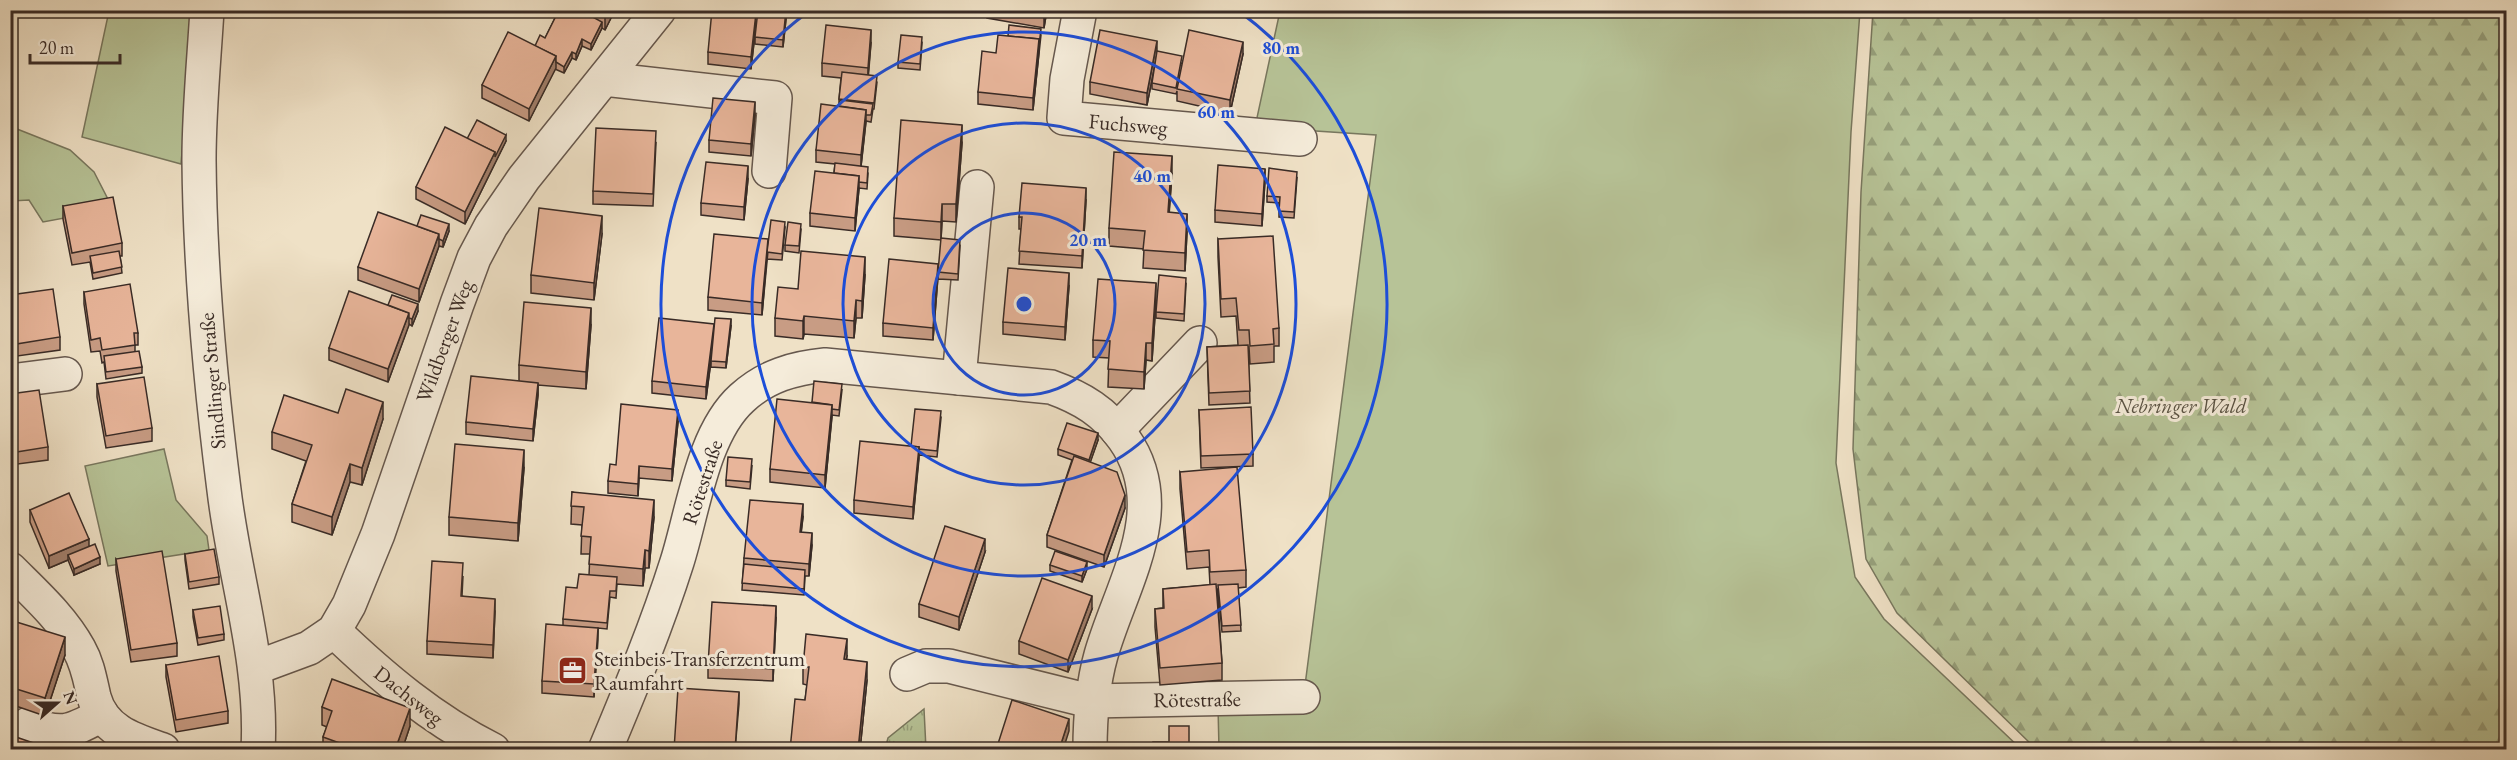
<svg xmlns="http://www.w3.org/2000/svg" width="2517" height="760" font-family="'EB Garamond',serif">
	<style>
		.green { fill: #b7c397; stroke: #78775e; stroke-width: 1.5 }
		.forest { fill: url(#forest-firs); stroke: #78775e; stroke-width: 1.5 }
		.park { fill: url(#park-tufts); stroke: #78775e; stroke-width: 1.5 }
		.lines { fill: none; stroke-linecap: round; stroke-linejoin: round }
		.minor-casing { stroke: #66584e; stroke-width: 36 }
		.minor { stroke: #f5ecda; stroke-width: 33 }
		.wall { fill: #c89c84; stroke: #392b26; stroke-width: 1.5 }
		.shaded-wall { fill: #a27f6c; stroke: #392b26; stroke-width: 1.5 }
		.building { fill: #e8b59a; stroke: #392b26; stroke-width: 1.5 }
		.ring { fill: none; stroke: #1d4ed8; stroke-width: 3 }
		.labels { text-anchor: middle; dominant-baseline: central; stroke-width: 6; stroke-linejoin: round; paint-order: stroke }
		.street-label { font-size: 21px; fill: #392b26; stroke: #f5ecda }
		.park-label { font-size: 21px; font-style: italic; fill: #585142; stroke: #f5ecda }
		.poi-label { font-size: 21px; fill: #392b26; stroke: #f5ecda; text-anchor: start }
		.centre { fill: #1d4ed8; stroke: #f5ecda; stroke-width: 3 }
		.ring-label { font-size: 18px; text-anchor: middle; font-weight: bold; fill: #1d4ed8; stroke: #f5ecda; stroke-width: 6; stroke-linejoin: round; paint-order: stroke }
	</style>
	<defs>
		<pattern id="forest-firs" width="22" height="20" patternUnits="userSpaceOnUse" patternTransform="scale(1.5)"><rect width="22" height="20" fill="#b7c397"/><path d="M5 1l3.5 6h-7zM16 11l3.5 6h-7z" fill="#969f7b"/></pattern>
		<pattern id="park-tufts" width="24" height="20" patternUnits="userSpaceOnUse" patternTransform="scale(1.5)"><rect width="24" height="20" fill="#b7c397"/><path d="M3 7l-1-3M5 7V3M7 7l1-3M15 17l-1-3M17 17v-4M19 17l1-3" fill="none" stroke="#969f7b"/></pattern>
	</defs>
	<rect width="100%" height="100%" fill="#efe1c6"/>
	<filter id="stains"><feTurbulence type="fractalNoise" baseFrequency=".00333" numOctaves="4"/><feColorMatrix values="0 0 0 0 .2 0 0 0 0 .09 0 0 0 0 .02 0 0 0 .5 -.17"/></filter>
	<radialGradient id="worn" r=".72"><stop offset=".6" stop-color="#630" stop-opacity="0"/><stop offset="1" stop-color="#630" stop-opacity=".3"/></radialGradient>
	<g class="green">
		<path d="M109 11H194L181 164 82 137Z"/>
		<path d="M1280 11H1860L1851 132 1836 463 1855 577 1884 619 2021 749H1219L1218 707 1304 693 1376 135 1255 127Z"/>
		<path d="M12 127 70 150 94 172 113 209 43 222 29 200 11 201Z"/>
		<path d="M164 449 176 500 207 536 209 550 108 566 85 466Z"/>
	</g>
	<path class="forest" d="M1873 11H2506V749H2036L1897 613 1866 559 1853 449 1861 192Z"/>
	<path class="park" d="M924 709 926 749H885L888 738Z"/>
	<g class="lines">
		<defs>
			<g id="minor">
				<path d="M207 10C204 60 199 110 199 160 200 270 210 380 224 490 234 576 263 661 258 750"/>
				<path d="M1080 10 1067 79 1064 118 1300 139"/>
				<path d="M604 79 775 98 769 171"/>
				<path d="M959 378 977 187"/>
				<path d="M10 381 65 374"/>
				<path d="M1117 430 1200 343"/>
				<path d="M10 569C35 594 62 618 79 649 88 665 90 680 94 697 103 731 134 740 163 750"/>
				<path d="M334 631C382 677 433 720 493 750"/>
				<path d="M255 668 309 648 334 631 349 605 378 534 457 304 474 258 491 226 524 178 659 10"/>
				<path d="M907 674 926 666H949L1090 701 1303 697"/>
				<path d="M28 724C64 736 69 732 102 715"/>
				<path d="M605 750C631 688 657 625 677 562 693 512 702 434 742 398 766 376 794 368 825 365L1051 387C1082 398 1105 412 1124 439 1173 508 1121 585 1101 655 1092 687 1090 717 1090 750"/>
			</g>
		</defs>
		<use href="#minor" class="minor-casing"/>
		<use href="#minor" class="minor"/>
	</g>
	<g class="wall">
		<path d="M559 10H615L605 30 602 28 591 50 582 46 576 60 572 58 564 73 555 69 529 121 482 98V85L545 38Z"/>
		<path d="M787 10 783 47 755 44V37Z"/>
		<path d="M829 10H874L873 15Z"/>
		<path d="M987 10H1047L1044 28 987 18Z"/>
		<path d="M1248 10H1259V13Z"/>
		<path d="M756 25 751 69 708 64V52Z"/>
		<path d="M1041 35 1033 110 978 104V92L996 53 1008 36Z"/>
		<path d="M871 43 868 75 877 82 874 109H873L871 122 866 121 861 166 868 173 867 189 859 188 855 231 810 226V213L834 173 835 164 816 162V150L840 105H839V99L841 78 822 76V63Z"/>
		<path d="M922 43 920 70 898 68V62Z"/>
		<path d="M1157 54 1147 105 1090 94V82Z"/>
		<path d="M1243 54 1230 113 1177 101V91L1176 94 1152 89V83L1182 63Z"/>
		<path d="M755 115 751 156 709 152V140Z"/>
		<path d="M467 139 506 141 465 224 416 199V187Z"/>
		<path d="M656 143 653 206 593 204V191Z"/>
		<path d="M962 143 956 222 942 221 941 240 894 236V218Z"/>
		<path d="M1172 174 1169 212 1187 232 1185 271 1143 268 1144 249 1109 246V228Z"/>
		<path d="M1297 178 1294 218 1279 217V203L1267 202V196Z"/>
		<path d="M748 179 744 220 701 215V203Z"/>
		<path d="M1265 181 1262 226 1215 222V210Z"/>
		<path d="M1086 200 1082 268 1019 264 1021 229H1019V217Z"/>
		<path d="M63 206 122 243V256H120L122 273 93 279 90 262 72 265 63 219Z"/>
		<path d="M417 226 449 231 443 247 439 246 419 302 358 280V267Z"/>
		<path d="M785 228 782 260 767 259V255L762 315 708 310V297L768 249Z"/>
		<path d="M801 230 799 253 785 251V245Z"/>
		<path d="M602 234 594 300 531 293V275Z"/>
		<path d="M1218 239 1279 328V346H1274V362L1250 364 1249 347H1248L1250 403 1209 405 1207 347 1238 345 1236 316 1221 317 1218 257Z"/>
		<path d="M960 246 958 280 938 279V277L933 340 883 336V323L938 264Z"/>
		<path d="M865 275 862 318H856L854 338 804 334 803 339 775 336V318L798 289Z"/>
		<path d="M1186 284 1184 321 1156 318V312Z"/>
		<path d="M1069 286 1065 340 1003 334V322Z"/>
		<path d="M84 292 138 333V345H135V351L142 367V373L106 379 104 362 102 363 100 351 91 352 84 304Z"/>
		<path d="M10 295 60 337V350L10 357Z"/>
		<path d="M1156 301 1152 361 1146 360 1144 389 1108 387 1109 358 1093 357V340Z"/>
		<path d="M388 305 418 311 412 326 409 324 388 382 329 360V348Z"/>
		<path d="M591 325 586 389 538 385V395L533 441 466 434V422L519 381V365Z"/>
		<path d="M731 326 726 368 711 367V362L706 399 652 393V381L714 334Z"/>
		<path d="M97 384 152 428V441L106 448 97 397Z"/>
		<path d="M842 390 839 416 832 415 825 488 770 482V469L812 402Z"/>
		<path d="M10 394 48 447V460L10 465Z"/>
		<path d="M1199 410 1253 454V466L1201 468Z"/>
		<path d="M338 413 383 419 362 485 350 482 332 535 292 522V504L306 461 272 449V432Z"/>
		<path d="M941 418 937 457 919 455 913 519 854 513V500Z"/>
		<path d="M678 422 672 481 639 478 638 496 608 493V481L616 465Z"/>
		<path d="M1098 440 1090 462 1125 508 1104 567 1047 547V535L1072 460 1058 455V449Z"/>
		<path d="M752 466 750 489 726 486V480Z"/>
		<path d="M524 468 518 541 449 535V517Z"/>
		<path d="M1180 472 1246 570V587L1238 588 1241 631 1222 632 1218 589H1217L1222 663V680L1160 685 1155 627V609L1163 608V589L1210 585 1209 567 1187 569 1180 489Z"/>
		<path d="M572 492 654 517 649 568H645L643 586 617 584 616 598 610 597 607 629 598 628 594 697 542 693V681L563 625V619L577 588 589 575 590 554H581L582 525 571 524Z"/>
		<path d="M30 510 89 546 100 564 74 575 68 560 49 568 30 522Z"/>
		<path d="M803 517 801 532 812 545 809 576H805L804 595 742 590 744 558Z"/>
		<path d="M985 552 959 630 919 617V604Z"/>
		<path d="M185 554 219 577V584L189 589 185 560Z"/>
		<path d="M116 559 177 643V656L131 662 116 571Z"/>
		<path d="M1050 565 1087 569 1082 582 1050 571Z"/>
		<path d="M463 576 462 596 495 611 493 658 427 654V641Z"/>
		<path d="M1092 609 1068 672 1019 654V641Z"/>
		<path d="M193 610 224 634V640L198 645 193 617Z"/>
		<path d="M776 618 773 681 708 678V665Z"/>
		<path d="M10 620 65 655 45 716 10 704Z"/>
		<path d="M847 656 846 660 867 680 860 750H790L805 700 807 685 803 684V667Z"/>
		<path d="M166 665 228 711V723L176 732 166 677Z"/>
		<path d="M322 707 410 726 402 750H323V737L327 727 322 725Z"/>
	</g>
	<g class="shaded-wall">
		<path d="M609 10H615L605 30V17Z"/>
		<path d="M786 10H787L783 47V40Z"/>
		<path d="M1045 10H1047L1044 28V15Z"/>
		<path d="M756 13V25L751 69V57Z"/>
		<path d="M602 22V28L591 50V44Z"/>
		<path d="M871 30V43L868 81V68Z"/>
		<path d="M582 39V46L576 60V54Z"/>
		<path d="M1039 39V52L1033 110V98Z"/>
		<path d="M1157 41V54L1147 105V93Z"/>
		<path d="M1243 42V54L1230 113V100Z"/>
		<path d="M572 52V58L564 73V67Z"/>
		<path d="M556 56V68L529 121V109Z"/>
		<path d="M755 102V115L751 156V144Z"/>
		<path d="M866 110V122L861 167V155Z"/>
		<path d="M962 125V143L956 222V204Z"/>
		<path d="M506 135V141L465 224V212L495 152Z"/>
		<path d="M1172 156V174L1168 230V212Z"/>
		<path d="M748 166V179L744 220V207Z"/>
		<path d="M1265 169V181L1262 226V214Z"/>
		<path d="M859 176V189L855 231V218Z"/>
		<path d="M1086 188V200L1082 268V256Z"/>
		<path d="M942 204V221L941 240V222Z"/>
		<path d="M1187 214V232L1185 271V253Z"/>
		<path d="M602 216V234L594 300V283Z"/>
		<path d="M449 224V231L443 247V241Z"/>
		<path d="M439 234V246L419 302V289Z"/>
		<path d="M768 239V251L762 315V303Z"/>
		<path d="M865 257V275L862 318V301Z"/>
		<path d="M938 264V276L933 340V328Z"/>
		<path d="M1069 273V286L1065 340V327Z"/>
		<path d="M1156 283V301L1152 361V343Z"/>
		<path d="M856 300V318L854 338V321Z"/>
		<path d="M418 304V311L412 326V319Z"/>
		<path d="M591 308V325L586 389V372Z"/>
		<path d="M409 313V325L388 382V369Z"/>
		<path d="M804 316V334L803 339V321Z"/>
		<path d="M731 319V326L726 368V362Z"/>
		<path d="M714 324V336L706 399V387Z"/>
		<path d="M1146 343V360L1144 389V372Z"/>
		<path d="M538 383V395L533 441V429Z"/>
		<path d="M383 402V419L362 485V468Z"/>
		<path d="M832 405V417L825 488V475Z"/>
		<path d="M678 410V422L672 481V469Z"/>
		<path d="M1098 433V440L1089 466V460Z"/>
		<path d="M919 447V459L913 519V507Z"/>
		<path d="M524 450V468L518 541V523Z"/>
		<path d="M350 464V482L332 535V517Z"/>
		<path d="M639 466V478L638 496V484Z"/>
		<path d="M1125 495V508L1104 567V555Z"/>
		<path d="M654 500V517L649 568V551Z"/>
		<path d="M803 504V517L800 544V532Z"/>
		<path d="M812 533V545L809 576V564Z"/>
		<path d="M89 539V551L68 555V560L49 568V556Z"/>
		<path d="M985 539V552L959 630V617Z"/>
		<path d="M645 550V568L643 586V569Z"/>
		<path d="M100 557V564L74 575V569Z"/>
		<path d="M1087 562V569L1082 582V576Z"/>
		<path d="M1092 596V609L1068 672V660Z"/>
		<path d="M495 599V611L493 658V645Z"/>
		<path d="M776 606V618L773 681V669Z"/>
		<path d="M598 628V640L594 697V684Z"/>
		<path d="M65 637V655L45 716V698Z"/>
		<path d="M847 639V656L844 677V659Z"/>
		<path d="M867 662V680L860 750H858Z"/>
		<path d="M739 692V704L735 750Z"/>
		<path d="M410 708V726L402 750H395Z"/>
		<path d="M1069 719V731L1063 750H1059Z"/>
	</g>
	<g class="building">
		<path d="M559 10H580L602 22 591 44 582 39 576 54 572 52 564 67 556 62V56L535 46 540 35 545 38Z"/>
		<path d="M592 10H609L605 17Z"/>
		<path d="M712 10H737L756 13 751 57 708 52Z"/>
		<path d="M758 10H786L783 40 755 37Z"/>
		<path d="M1016 10H1045L1044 15Z"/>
		<path d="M826 25 871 30 868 68 822 63Z"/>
		<path d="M1009 25 1041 29 1039 45V39L1008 36Z"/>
		<path d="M1100 30 1157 41 1147 93 1090 82Z"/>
		<path d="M1189 30 1243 42 1230 100 1177 89Z"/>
		<path d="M508 32 556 56 529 109 482 85Z"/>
		<path d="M901 35 922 37 920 64 898 62Z"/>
		<path d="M998 35 1039 39 1033 98 978 92 982 51 996 53Z"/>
		<path d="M1157 51 1182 56 1176 88 1152 83Z"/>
		<path d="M842 72 877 76 874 103 839 99Z"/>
		<path d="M713 98 755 102 751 144 709 140Z"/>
		<path d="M840 100 873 104 871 115H866V110L839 106Z"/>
		<path d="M821 104 866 110 861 155 816 150Z"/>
		<path d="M477 120 506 135 495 157V152L467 139Z"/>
		<path d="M901 120 962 125 956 204H942L941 222 894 218Z"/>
		<path d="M445 127 495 152 465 212 416 187Z"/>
		<path d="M596 128 656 131 653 194 593 191Z"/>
		<path d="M1114 152 1172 156 1168 212 1187 214 1185 253 1143 250 1145 231 1109 228Z"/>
		<path d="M706 162 748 166 744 207 701 203Z"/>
		<path d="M835 163 868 167 867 183 859 182V176L834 173Z"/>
		<path d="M1218 165 1265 169 1262 214 1215 210Z"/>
		<path d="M1269 168 1297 172 1294 212 1279 211 1280 197 1267 196Z"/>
		<path d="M815 171 859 176 855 218 810 213Z"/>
		<path d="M1022 183 1086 188 1082 256 1019 251 1022 217H1019Z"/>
		<path d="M113 197 122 243 72 253 63 206Z"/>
		<path d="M539 208 602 216 594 283 531 275Z"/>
		<path d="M378 212 439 234 419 289 358 267Z"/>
		<path d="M421 215 449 224 443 241 439 239V234L417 226Z"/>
		<path d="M771 220 785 222 782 254 767 252Z"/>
		<path d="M788 222 801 224 799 246 785 245Z"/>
		<path d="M714 234 768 239 762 303 708 297Z"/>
		<path d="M1273 236 1279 328 1273 329 1274 344 1250 346 1249 330H1239L1236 298 1221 299 1218 239Z"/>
		<path d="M941 238 960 240 958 274 938 272Z"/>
		<path d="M119 251 122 267 93 273 90 256Z"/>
		<path d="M801 251 865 257 862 301 856 300 854 321 804 316 803 321 775 318 778 287 798 289Z"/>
		<path d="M889 259 938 264 933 328 883 323Z"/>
		<path d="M1008 268 1069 273 1065 327 1003 322Z"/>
		<path d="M1159 275 1186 278 1184 314 1156 312Z"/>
		<path d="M1098 279 1156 283 1152 343H1146L1144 372 1108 369 1110 341 1093 340Z"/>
		<path d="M130 284 138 333H134L135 345 102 350 100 338 91 340 84 292Z"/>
		<path d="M53 289 60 337 10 345V295Z"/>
		<path d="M349 291 409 313 388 369 329 348Z"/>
		<path d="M392 295 418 304 412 319 409 318V313L388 305Z"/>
		<path d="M524 302 591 308 586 372 519 365Z"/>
		<path d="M659 318 714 324 706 387 652 381Z"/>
		<path d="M715 318 731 319 726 362 711 361Z"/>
		<path d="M1248 345 1250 391 1209 393 1207 347Z"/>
		<path d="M139 351 142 367 106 372 104 356Z"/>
		<path d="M471 376 538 383 533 429 466 422Z"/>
		<path d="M144 377 152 428 106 436 97 384Z"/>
		<path d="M814 381 842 384 839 410 832 409V405L812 402Z"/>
		<path d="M346 389 383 402 362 468 350 464 332 517 292 504 312 445 272 432 284 395 338 413Z"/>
		<path d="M39 390 48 447 10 453V394Z"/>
		<path d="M777 399 832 405 825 475 770 469Z"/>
		<path d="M621 404 678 410 672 469 639 466 638 484 608 481 610 464 616 465Z"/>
		<path d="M1251 407 1253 454 1201 456 1199 410Z"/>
		<path d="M915 409 941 411 937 451 919 449V447L911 446Z"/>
		<path d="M1067 423 1098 433 1089 460 1058 449Z"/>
		<path d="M860 441 919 447 913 507 854 500Z"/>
		<path d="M455 444 524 450 518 523 449 517Z"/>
		<path d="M1074 456 1117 472 1125 495 1104 555 1047 535Z"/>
		<path d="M728 457 752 459 750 482 726 480Z"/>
		<path d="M1237 467 1246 570 1210 572 1209 550 1187 552 1180 472Z"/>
		<path d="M572 492 654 500 649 551 645 550 643 569 589 564 591 537 581 536 584 507 571 506Z"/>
		<path d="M69 493 89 539 49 556 30 510Z"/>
		<path d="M750 500 803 504 800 532 812 533 809 564 744 558Z"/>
		<path d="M945 526 985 539 959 617 919 604Z"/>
		<path d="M95 544 100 557 74 569 68 555Z"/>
		<path d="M214 549 219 577 189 582 185 554Z"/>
		<path d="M162 551 177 643 131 650 116 559Z"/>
		<path d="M1055 551 1087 562 1082 576 1050 565Z"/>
		<path d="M432 561 463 563 461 596 495 599 493 645 427 641Z"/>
		<path d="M744 564 805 570 804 589 742 583Z"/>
		<path d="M579 574 617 577 616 591H610L607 623 563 619 566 587 577 588Z"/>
		<path d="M1042 578 1092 596 1068 660 1019 641Z"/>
		<path d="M1216 584 1222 663 1160 668 1155 609 1164 608 1163 589Z"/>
		<path d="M1238 584 1241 625 1222 626 1218 585Z"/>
		<path d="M712 602 776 606 773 669 708 665Z"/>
		<path d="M220 606 224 634 198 638 193 610Z"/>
		<path d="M10 620 65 637 45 698 10 687Z"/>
		<path d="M546 624 598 628 594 684 542 681Z"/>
		<path d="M806 634 847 639 844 659 867 662 858 750H790L795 699 805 700 809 667H803Z"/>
		<path d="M219 656 228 711 176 720 166 665Z"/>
		<path d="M332 679 410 708 395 750H343L345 745 323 737 332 711 322 707Z"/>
		<path d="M678 688 739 692 735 750H674Z"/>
		<path d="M1012 700 1069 719 1059 750H996Z"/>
		<path d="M1169 726H1189V750H1153V742H1169Z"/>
		<path d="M16 737 54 750H12Z"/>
	</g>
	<g class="ring">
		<circle cx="1024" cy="304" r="91"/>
		<circle cx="1024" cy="304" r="181"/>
		<circle cx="1024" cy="304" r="272"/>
		<path d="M1240 12A363 363 0 1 1 808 12"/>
	</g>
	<defs>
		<symbol id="office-square" viewBox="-11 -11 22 22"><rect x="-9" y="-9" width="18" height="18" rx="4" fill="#8f2418" stroke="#f5ecda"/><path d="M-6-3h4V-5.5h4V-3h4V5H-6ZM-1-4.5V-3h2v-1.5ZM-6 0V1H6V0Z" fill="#fff"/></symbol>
	</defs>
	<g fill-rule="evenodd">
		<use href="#office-square" x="556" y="654" width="33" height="33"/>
	</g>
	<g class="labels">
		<g class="street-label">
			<text transform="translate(1128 124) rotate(5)">Fuchsweg</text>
			<text transform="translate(444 341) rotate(-70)">Wildberger Weg</text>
			<text transform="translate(212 381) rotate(-95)">Sindlinger Straße</text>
			<text transform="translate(702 482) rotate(-72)">Rötestraße</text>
			<text transform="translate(409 695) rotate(38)">Dachsweg</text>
			<text transform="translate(1197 699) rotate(-1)">Rötestraße</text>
		</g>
		<g class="park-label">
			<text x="2181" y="405">Nebringer Wald</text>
		</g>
		<g class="poi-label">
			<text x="594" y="658">Steinbeis-Transferzentrum<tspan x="594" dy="24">Raumfahrt</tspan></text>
		</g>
	</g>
	<circle cx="1024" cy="304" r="9" class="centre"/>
	<g class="ring-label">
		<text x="1281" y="54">80 m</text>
		<text x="1216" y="118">60 m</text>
		<text x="1152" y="182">40 m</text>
		<text x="1088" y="246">20 m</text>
	</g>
	<rect width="2517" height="760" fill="none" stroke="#efe1c6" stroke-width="36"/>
	<rect x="12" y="12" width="2493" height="736" fill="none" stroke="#392b26" stroke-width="3"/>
	<rect x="18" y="18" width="2481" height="724" fill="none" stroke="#392b26" stroke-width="1.5"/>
	<g transform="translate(57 703) rotate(69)" stroke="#f5ecda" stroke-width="4.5" paint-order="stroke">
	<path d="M0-4.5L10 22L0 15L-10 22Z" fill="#392b26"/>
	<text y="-9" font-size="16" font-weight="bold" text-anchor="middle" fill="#392b26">N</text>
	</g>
	<path d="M30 54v9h90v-9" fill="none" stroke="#392b26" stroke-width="3"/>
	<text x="39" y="54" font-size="18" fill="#392b26" stroke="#f5ecda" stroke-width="4.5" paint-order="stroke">20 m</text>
	<rect width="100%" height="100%" filter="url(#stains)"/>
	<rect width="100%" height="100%" fill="url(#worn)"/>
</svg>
